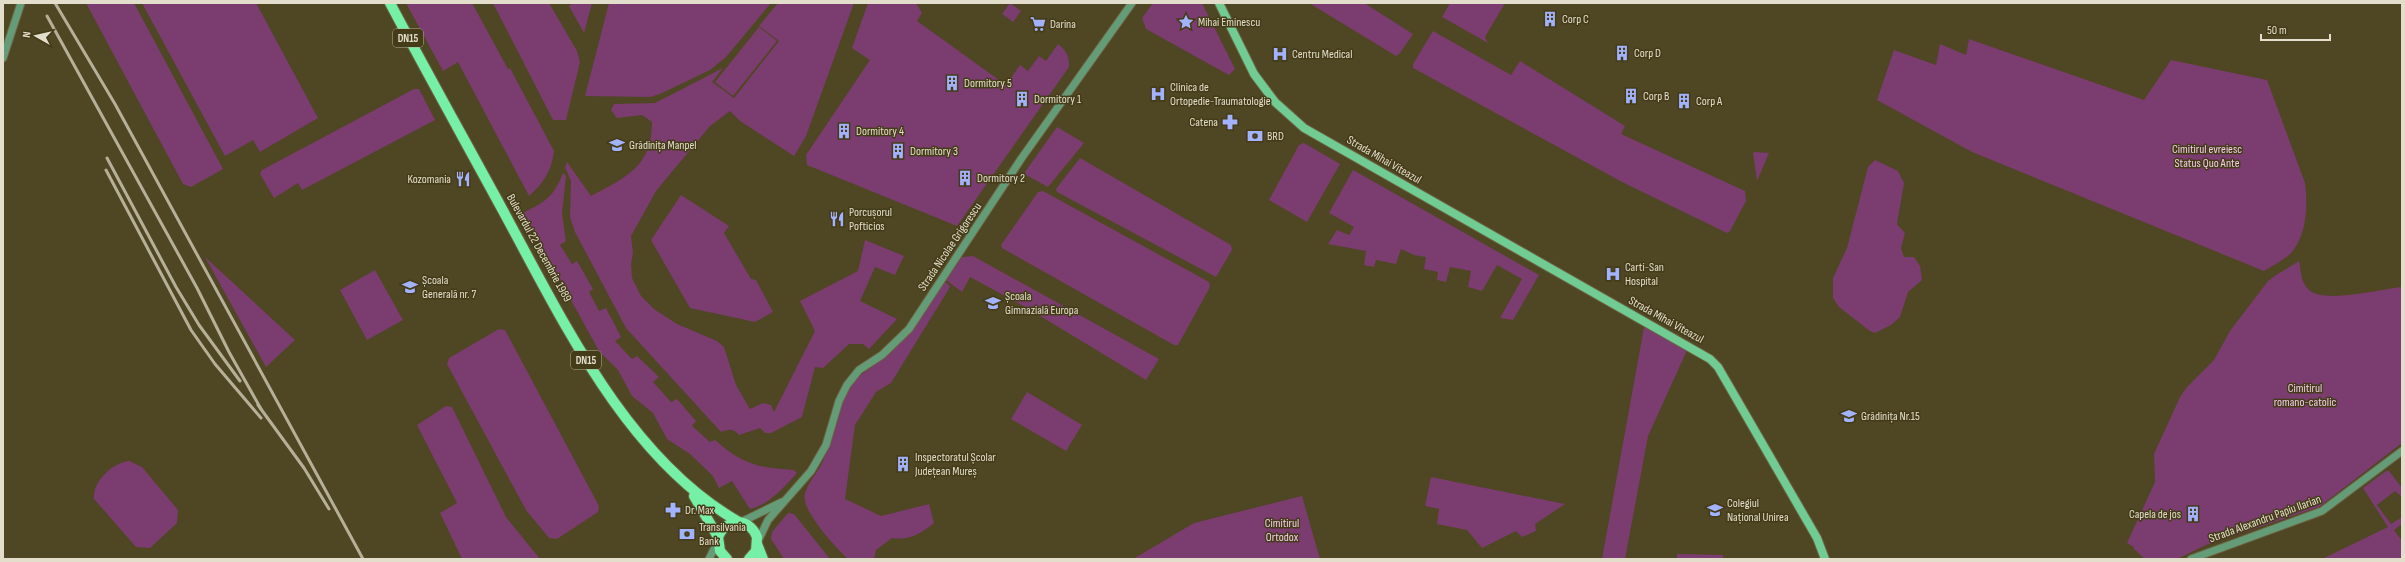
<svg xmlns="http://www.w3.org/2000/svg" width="2405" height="562" font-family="'Sofia Sans Condensed',sans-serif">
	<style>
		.green { fill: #7b3c6f }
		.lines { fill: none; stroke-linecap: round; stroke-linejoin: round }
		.tertiary-casing { stroke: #6d6445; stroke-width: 9 }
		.secondary-casing { stroke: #6d6445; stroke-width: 10 }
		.primary-casing { stroke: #6d6445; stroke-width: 12 }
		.tertiary { stroke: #659c78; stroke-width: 7 }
		.secondary { stroke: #70cc92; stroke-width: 8 }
		.primary { stroke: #76f0a6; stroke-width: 10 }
		.rail { stroke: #b6b098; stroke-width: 3 }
		.labels { text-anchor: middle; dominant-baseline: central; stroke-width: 3; stroke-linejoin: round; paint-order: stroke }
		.shield { fill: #443b18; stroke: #b3ad95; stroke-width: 1 }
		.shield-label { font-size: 11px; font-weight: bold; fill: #e3decb }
		.poi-label { font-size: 12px; fill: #e3decb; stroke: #443b18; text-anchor: start }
		.park-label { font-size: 12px; fill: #f5ceeb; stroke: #443b18 }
		.street-label { font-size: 12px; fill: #e3decb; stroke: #443b18 }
	</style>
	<rect width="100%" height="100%" fill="#4f4623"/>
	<g class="green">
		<path d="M86 3H134L223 169 191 187 183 184Z"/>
		<path d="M142 3H256L318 118 260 152 253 140 225 156Z"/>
		<path d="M406 3H472L508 69 510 68 554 151C552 170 544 183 529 196L458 62 443 71Z"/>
		<path d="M493 3H549L577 51 580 62 566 120H553Z"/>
		<path d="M573 3H592L584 33 569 6Z"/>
		<path d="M609 3H771L726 57 710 70 660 94 650 97 585 96Z"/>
		<path d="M778 3H854L806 136 794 156 740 121 730 111 710 126 656 191 631 236 633 253 631 264 632 278 641 296 654 309 677 324 717 341 724 347 736 385 750 409 763 403 771 405 774 412 815 331 800 301 858 271 865 240 904 256 895 275 875 267 860 301 897 319 869 349 863 344H849L823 368 815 367 802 417 771 433H765L760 428 739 435C733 428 729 429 721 432L626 328 575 232 570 217 571 181 565 167 567 162 591 196C626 177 652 167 652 122L642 115 617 118 611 110 614 104 655 103 723 68 712 82 734 98 779 41 759 26Z"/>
		<path d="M868 3H916L922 13 917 21 1006 85 1020 65 1028 71 1039 56 1046 61 1058 44C1067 51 1069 56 1069 67L957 226 807 165 806 155 870 60 852 48Z"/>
		<path d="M1010 3 1021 11 1013 22 1002 14Z"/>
		<path d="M1153 3H1202L1235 69 1229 75 1146 29 1142 18Z"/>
		<path d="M1309 3H1364L1413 34 1400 53 1396 56Z"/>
		<path d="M1450 3H1505L1485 37 1488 43 1442 17Z"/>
		<path d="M759 27 777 41 733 96 715 82Z"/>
		<path d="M1433 31 1511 75 1520 61 1625 126 1621 134 1745 191 1746 201 1730 231 1727 233 1624 183 1413 68V64Z"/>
		<path d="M1969 39 2144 100 2171 60 2267 80 2305 183C2308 205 2307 233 2292 252 2286 259 2272 266 2264 271L1972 152 1877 100 1894 50 1936 65 1940 44 1966 55Z"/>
		<path d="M414 89H419L435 120 302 190 298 183 274 198 260 174 262 170Z"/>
		<path d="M1057 127 1084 143 1048 187 1026 175 1025 172Z"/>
		<path d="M1304 143 1340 164 1307 222 1269 200 1299 145Z"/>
		<path d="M1754 152 1769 153 1757 181 1753 153Z"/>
		<path d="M1080 158 1231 245 1232 250 1216 277 1057 192 1056 189Z"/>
		<path d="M1875 160 1898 171 1904 183 1897 224 1905 233 1901 248 1904 257H1914L1920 266 1922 280 1908 292 1900 317 1891 325 1875 333 1870 331 1839 307 1833 298V278L1847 248 1868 167Z"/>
		<path d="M1353 170 1539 275 1513 320 1500 318 1522 279 1497 265 1482 291 1468 287 1471 271 1450 267 1446 282 1437 280 1438 272 1424 269 1426 257 1414 255 1401 249 1396 264 1376 260 1374 267 1364 265 1366 251 1328 244 1337 230 1349 235 1354 227 1329 213Z"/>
		<path d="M563 173 566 176 562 214 566 241 560 245 572 264 577 261 593 289 589 292 599 311 606 308 621 337 615 341 632 359 637 356 659 377 653 382 671 402 677 399 696 421 692 426 710 442 715 440C742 464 758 468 794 470L797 473C785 486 769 505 750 509L732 481 719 488 713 476 690 454 667 439 653 413 632 396 618 370 599 351 523 213C546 201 553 198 563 173Z"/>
		<path d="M1043 191 1209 282 1210 287 1178 345H1174L1002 248 1001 245 1038 192Z"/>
		<path d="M681 195 729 226 724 233 751 279 756 280 773 312 755 322 690 308 651 240Z"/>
		<path d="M973 256 1159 359 1146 380 1027 308 970 277 962 292 946 280 962 257Z"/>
		<path d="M205 257 295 340 266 367Z"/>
		<path d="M2299 261C2301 271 2301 283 2309 290 2324 304 2381 289 2402 287V443L2319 507 2206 545 2177 559H2145L2134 549V547L2127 543 2155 482 2154 454 2180 397 2187 387 2214 360 2230 331 2268 281 2276 275Z"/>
		<path d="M375 270 403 320 367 340 340 290Z"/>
		<path d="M943 283H947L950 287 891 383 876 392 855 425 845 499 881 516 929 504 934 523C922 533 909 541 892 538L876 550 874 559H848C836 548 808 517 805 501 802 489 817 474 822 463 828 450 833 437 837 423 842 410 842 398 850 386 859 373 874 368 884 357 906 334 924 307 943 283Z"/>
		<path d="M1645 322 1689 346 1648 436 1625 559H1602Z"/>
		<path d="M499 329 505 330 599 506 598 512 557 539 549 538 526 510 447 364 449 358Z"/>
		<path d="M1027 392 1082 425 1066 451 1011 419Z"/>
		<path d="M446 406 452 407 506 517 540 559H462L440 513 457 503 417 425Z"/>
		<path d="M129 461 142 467 178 510 177 523 150 548 136 547 94 499C92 482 112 463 129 461Z"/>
		<path d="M2386 471H2389L2402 488V497L2395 491 2377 505 2391 524 2402 517V524L2394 530 2402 541V559H2322L2388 527 2363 488Z"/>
		<path d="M1431 477 1565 504 1535 524 1536 531 1522 537 1516 531 1482 548 1467 530 1437 524 1439 509 1425 506Z"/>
		<path d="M1302 496 1320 559H1133L1194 523Z"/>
		<path d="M788 513 794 514 830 559H784L771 539 772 532Z"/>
		<path d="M1677 554 1723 555V559H1677Z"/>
	</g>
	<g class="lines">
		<defs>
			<g id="tertiary">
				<path d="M3 58 21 3"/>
				<path d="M741 522 782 502"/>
				<path d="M758 541 768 520 811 471 826 445 839 401 847 385 859 370 882 355 909 329 1021 159 1132 3"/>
				<path d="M709 559 718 541"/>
				<path d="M2191 559 2322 511 2402 451"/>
			</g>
			<path id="secondary" d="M1219 3 1254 74 1275 102 1304 128 1710 359 1718 367 1817 538 1825 559"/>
			<g id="primary">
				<path d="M390 3C426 71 464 139 501 207 561 317 626 458 739 522"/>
				<path d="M694 496 718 537"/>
				<path d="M757 544 763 559"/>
				<path d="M727 559 720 551 718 537C726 518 749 517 757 537L756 551 749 559"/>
			</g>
		</defs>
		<use href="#tertiary" class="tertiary-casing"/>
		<use href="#secondary" class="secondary-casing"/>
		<use href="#primary" class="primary-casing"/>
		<use href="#tertiary" class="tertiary"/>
		<use href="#secondary" class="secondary"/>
		<use href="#primary" class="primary"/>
		<g class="rail">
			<path d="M55 3 115 104 363 559"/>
			<path d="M47 16 197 288 229 352 261 409"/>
			<path d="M107 158 176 287 199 325 240 381"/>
			<path d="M106 170 191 330 215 364 261 418"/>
			<path d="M258 405 304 468 329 509"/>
		</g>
	</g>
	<defs>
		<symbol id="building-bare" viewBox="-9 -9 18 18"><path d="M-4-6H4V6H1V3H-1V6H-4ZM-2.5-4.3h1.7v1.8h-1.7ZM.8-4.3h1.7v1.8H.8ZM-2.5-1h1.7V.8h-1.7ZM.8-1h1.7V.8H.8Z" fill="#a3b2fd" stroke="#443b18" stroke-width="2.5" paint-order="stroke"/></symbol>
		<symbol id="sight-bare" viewBox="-9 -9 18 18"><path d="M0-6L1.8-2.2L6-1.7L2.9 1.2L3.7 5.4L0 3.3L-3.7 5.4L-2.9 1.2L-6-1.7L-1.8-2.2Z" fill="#a3b2fd" stroke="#443b18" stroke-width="2.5" paint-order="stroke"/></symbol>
		<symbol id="supermarket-bare" viewBox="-9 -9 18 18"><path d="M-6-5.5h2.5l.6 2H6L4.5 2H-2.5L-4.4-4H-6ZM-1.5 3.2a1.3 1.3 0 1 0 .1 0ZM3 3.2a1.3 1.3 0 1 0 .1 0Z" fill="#a3b2fd" stroke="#443b18" stroke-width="2.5" paint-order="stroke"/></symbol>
		<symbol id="hospital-bare" viewBox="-9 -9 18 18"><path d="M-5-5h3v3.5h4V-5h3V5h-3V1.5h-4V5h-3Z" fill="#a3b2fd" stroke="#443b18" stroke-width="2.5" paint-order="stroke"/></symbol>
		<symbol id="pharmacy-bare" viewBox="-9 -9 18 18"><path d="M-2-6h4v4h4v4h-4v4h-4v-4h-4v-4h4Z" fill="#a3b2fd" stroke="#443b18" stroke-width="2.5" paint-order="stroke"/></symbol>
		<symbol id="bank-bare" viewBox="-9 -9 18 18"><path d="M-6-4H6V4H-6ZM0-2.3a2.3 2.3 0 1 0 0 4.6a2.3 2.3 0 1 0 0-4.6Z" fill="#a3b2fd" stroke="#443b18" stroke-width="2.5" paint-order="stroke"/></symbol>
		<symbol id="school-bare" viewBox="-9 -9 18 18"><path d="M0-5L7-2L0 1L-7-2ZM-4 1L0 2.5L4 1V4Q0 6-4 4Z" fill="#a3b2fd" stroke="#443b18" stroke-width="2.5" paint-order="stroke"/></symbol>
		<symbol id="restaurant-bare" viewBox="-9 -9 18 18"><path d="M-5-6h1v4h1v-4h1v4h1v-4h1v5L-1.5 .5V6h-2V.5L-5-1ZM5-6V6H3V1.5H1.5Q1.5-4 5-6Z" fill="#a3b2fd" stroke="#443b18" stroke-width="2.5" paint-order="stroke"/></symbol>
		<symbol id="university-bare" viewBox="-9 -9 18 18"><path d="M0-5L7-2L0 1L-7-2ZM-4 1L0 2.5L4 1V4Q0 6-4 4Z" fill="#a3b2fd" stroke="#443b18" stroke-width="2.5" paint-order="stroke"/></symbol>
	</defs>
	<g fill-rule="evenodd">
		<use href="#building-bare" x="1539" y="8" width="22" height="22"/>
		<use href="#sight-bare" x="1175" y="11" width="22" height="22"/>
		<use href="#supermarket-bare" x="1027" y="13" width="22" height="22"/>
		<use href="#building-bare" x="1611" y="42" width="22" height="22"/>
		<use href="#hospital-bare" x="1269" y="43" width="22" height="22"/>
		<use href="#building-bare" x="941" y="72" width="22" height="22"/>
		<use href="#hospital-bare" x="1147" y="83" width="22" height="22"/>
		<use href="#building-bare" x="1620" y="85" width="22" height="22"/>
		<use href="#building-bare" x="1011" y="88" width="22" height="22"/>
		<use href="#building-bare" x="1673" y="90" width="22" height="22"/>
		<use href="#pharmacy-bare" x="1219" y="111" width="22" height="22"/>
		<use href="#building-bare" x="833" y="120" width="22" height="22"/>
		<use href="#bank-bare" x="1244" y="125" width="22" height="22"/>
		<use href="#school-bare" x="606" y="134" width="22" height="22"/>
		<use href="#building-bare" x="887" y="140" width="22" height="22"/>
		<use href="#building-bare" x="954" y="167" width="22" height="22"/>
		<use href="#restaurant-bare" x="452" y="168" width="22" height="22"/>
		<use href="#restaurant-bare" x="826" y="208" width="22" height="22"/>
		<use href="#hospital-bare" x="1602" y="263" width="22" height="22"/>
		<use href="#school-bare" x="399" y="276" width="22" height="22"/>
		<use href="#school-bare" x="982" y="292" width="22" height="22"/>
		<use href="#school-bare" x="1838" y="405" width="22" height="22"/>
		<use href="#building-bare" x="892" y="453" width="22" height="22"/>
		<use href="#pharmacy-bare" x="662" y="499" width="22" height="22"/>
		<use href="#university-bare" x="1704" y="499" width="22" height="22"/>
		<use href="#building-bare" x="2182" y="503" width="22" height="22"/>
		<use href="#bank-bare" x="676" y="523" width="22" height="22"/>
	</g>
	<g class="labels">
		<g class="shield">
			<rect x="393" y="29" width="30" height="18" rx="3"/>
			<rect x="571" y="351" width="30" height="18" rx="3"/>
		</g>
		<g class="shield-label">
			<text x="408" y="38">DN15</text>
			<text x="586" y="360">DN15</text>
		</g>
		<g class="poi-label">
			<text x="1562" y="19">Corp C</text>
			<text x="1198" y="22">Mihai Eminescu</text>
			<text x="1050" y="24">Darina</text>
			<text x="1634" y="53">Corp D</text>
			<text x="1292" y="54">Centru Medical</text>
			<text x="964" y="83">Dormitory 5</text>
			<text x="1170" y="87">Clinica de<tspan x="1170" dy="14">Ortopedie-Traumatologie</tspan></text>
			<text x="1643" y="96">Corp B</text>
			<text x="1034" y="99">Dormitory 1</text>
			<text x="1696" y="101">Corp A</text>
			<text x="1218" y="122" text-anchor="end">Catena</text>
			<text x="856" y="131">Dormitory 4</text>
			<text x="1267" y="136">BRD</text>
			<text x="629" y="145">Grădinița Manpel</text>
			<text x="910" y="151">Dormitory 3</text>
			<text x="977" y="178">Dormitory 2</text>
			<text x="451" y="179" text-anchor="end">Kozomania</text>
			<text x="849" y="212">Porcușorul<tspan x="849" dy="14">Pofticios</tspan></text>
			<text x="1625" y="267">Carti-San<tspan x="1625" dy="14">Hospital</tspan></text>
			<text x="422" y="280">Școala<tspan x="422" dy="14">Generală nr. 7</tspan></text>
			<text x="1005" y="296">Școala<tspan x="1005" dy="14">Gimnazială Europa</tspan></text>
			<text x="1861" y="416">Grădinița Nr.15</text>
			<text x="915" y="457">Inspectoratul Școlar<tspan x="915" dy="14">Județean Mureș</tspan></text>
			<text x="1727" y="503">Colegiul<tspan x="1727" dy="14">Național Unirea</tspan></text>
			<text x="685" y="510">Dr. Max</text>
			<text x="2181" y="514" text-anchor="end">Capela de jos</text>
			<text x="699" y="527">Transilvania<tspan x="699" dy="14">Bank</tspan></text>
		</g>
		<g class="park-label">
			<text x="2207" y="149">Cimitirul evreiesc<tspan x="2207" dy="14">Status Quo Ante</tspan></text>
			<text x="2305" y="388">Cimitirul<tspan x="2305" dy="14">romano-catolic</tspan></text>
			<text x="1282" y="523">Cimitirul<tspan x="1282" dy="14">Ortodox</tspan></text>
		</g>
		<g class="street-label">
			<text transform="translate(1384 160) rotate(30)">Strada Mihai Viteazul</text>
			<text transform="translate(950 247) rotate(-56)">Strada Nicolae Grigorescu</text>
			<text transform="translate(539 248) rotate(61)">Bulevardul 22 Decembrie 1989</text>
			<text transform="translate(1666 320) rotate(29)">Strada Mihai Viteazul</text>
			<text transform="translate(2265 519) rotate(-20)">Strada Alexandru Papiu Ilarian</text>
		</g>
	</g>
	<rect width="2405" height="562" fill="none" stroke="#e3decb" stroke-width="8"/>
	<g transform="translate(36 36) rotate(278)" stroke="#443b18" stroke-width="3" paint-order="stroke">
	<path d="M0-3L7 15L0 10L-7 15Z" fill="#e3decb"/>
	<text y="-6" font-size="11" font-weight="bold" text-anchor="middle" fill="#e3decb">N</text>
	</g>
	<path d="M2261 34v6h69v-6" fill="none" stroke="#e3decb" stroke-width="2"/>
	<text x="2267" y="34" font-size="12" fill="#e3decb" stroke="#443b18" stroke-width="3" paint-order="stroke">50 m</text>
</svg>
